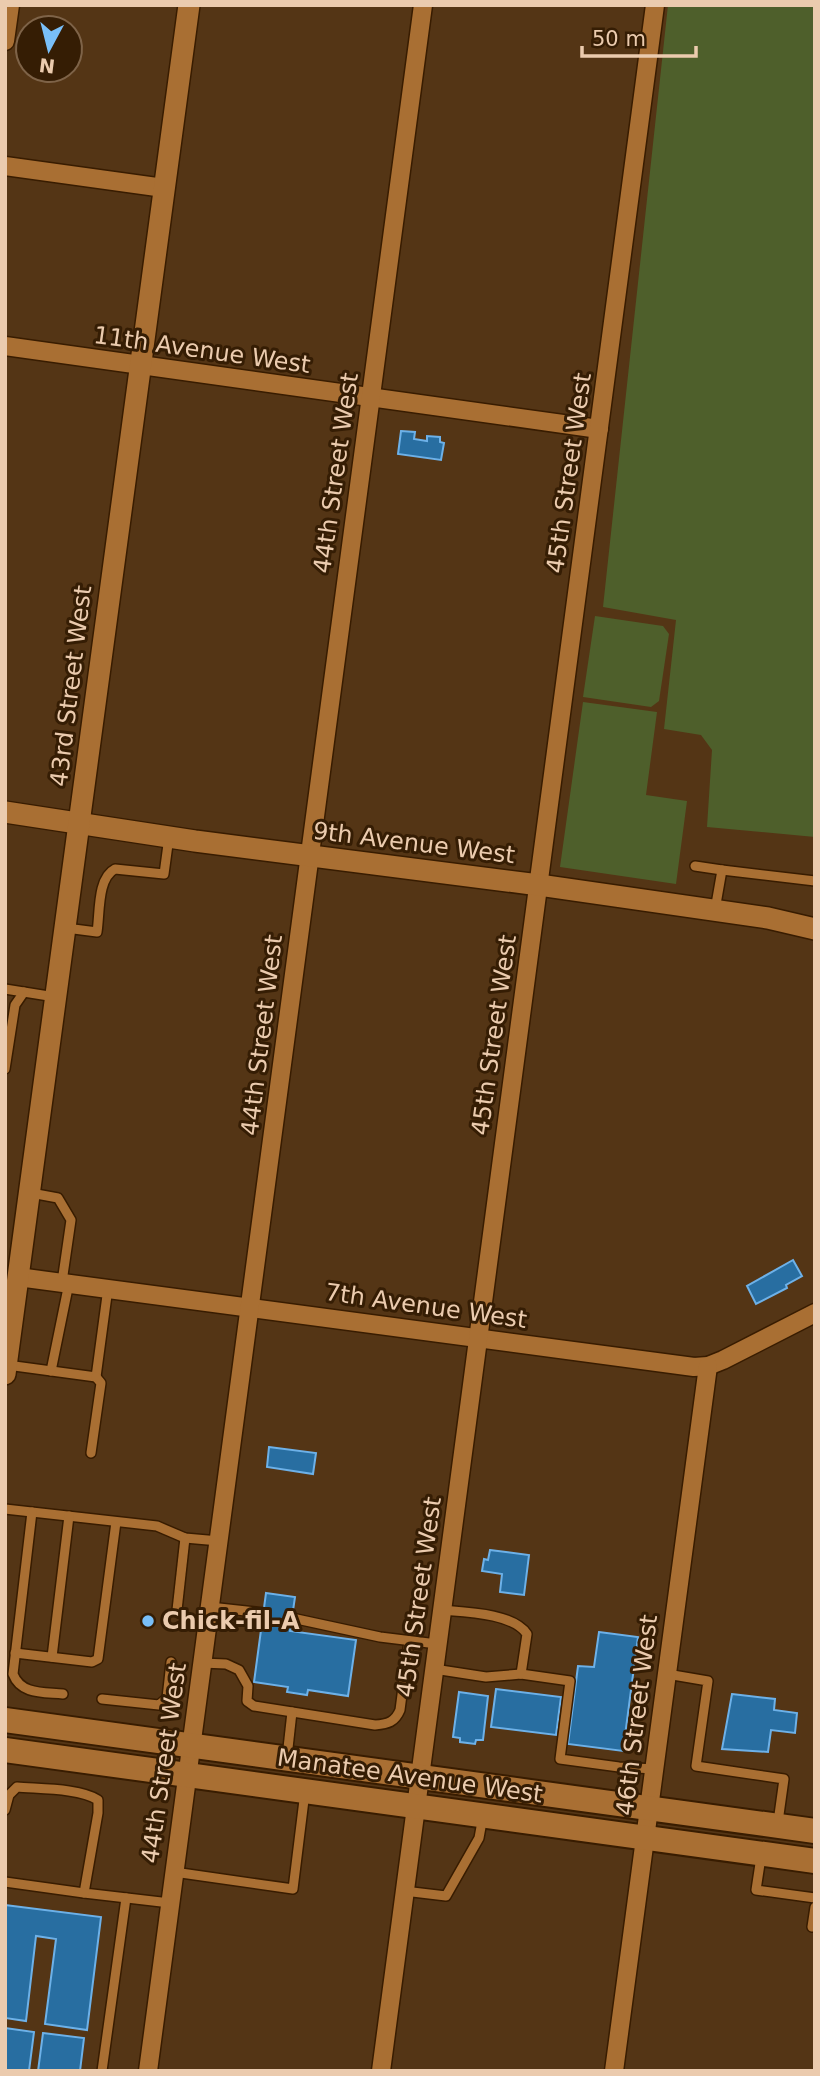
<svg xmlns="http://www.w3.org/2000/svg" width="820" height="2076" font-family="'DejaVu Sans',sans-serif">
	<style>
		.green { fill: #4e5f2b }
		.building { fill: #286ea1; stroke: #6db1e8; stroke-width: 2 }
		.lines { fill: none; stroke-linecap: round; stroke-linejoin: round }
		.service-casing { stroke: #381c00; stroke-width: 12 }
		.minor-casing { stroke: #381c00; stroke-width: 21 }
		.tertiary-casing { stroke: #381c00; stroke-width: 24 }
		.secondary-casing { stroke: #381c00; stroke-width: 28 }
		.service { stroke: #a96f33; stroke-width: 9 }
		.minor { stroke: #a96f33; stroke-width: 18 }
		.tertiary { stroke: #a96f33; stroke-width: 21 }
		.secondary { stroke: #a96f33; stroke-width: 24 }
		.poi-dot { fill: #79bff8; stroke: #351d04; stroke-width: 2.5 }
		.labels { text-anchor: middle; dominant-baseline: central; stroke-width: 6; stroke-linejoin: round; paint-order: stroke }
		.street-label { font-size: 24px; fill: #ebcbae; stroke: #351d04 }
		.poi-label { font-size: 24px; font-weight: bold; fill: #ebcbae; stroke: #351d04; text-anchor: start }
	</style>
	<rect width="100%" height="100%" fill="#543515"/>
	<g class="green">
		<path d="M668 5H815V837L707 827 712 750 701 735 664 729 676 620 603 607Z"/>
		<path d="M595 616 663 626 669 634 659 701 651 707 583 697Z"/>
		<path d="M583 702 657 712 646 795 687 801 676 884 560 867Z"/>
	</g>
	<g class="building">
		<path d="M401 431 415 432 414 439 427 441V436L440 437V442L444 443 441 460 398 454Z"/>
		<path d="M793 1260 802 1276 786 1285 787 1288 756 1304 747 1286Z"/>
		<path d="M269 1447 316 1453 313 1474 267 1467Z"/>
		<path d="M490 1550 529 1555 524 1595 500 1592 502 1574 482 1571 484 1559 488 1560Z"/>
		<path d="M266 1593 295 1597 290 1631 356 1640 348 1696 308 1690 307 1695 287 1692 288 1687 254 1682Z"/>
		<path d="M599 1632 638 1637 623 1751 568 1744 578 1666 594 1667Z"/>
		<path d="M496 1689 561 1697 556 1735 491 1727Z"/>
		<path d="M459 1692 488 1696 483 1740H476L475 1744 460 1742V1738L453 1737Z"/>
		<path d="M732 1694 775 1699 774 1710 797 1713 795 1733 771 1730 768 1752 722 1749Z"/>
		<path d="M5 1905 101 1917 87 2030 45 2024 56 1939 36 1936 26 2021 5 2018Z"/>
		<path d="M5 2028 34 2032 29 2071H5Z"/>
		<path d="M43 2033 84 2038 80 2071H38Z"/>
	</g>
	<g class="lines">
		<defs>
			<g id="service">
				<path d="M695 866 722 870"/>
				<path d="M715 910 722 870 815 881"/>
				<path d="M66 928 97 932C100 914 97 878 115 869L164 874 169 837"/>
				<path d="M5 989 55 997"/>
				<path d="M5 1069 15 1005 24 992"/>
				<path d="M31 1193 58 1198 71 1220 62 1282"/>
				<path d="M7 1365 96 1377 108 1288"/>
				<path d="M51 1371 69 1283"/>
				<path d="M91 1453 101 1383 96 1377"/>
				<path d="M5 1509 157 1526 185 1538 219 1541"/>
				<path d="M32 1512 13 1674C21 1695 44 1692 63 1694"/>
				<path d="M210 1607 264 1613"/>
				<path d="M177 1610 185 1538"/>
				<path d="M442 1610C465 1612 513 1613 527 1634L521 1674"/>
				<path d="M292 1618 380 1637 437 1644"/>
				<path d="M15 1653 92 1662 98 1659 116 1522"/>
				<path d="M52 1657 69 1516"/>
				<path d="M202 1663 226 1664 239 1670 248 1686 247 1701 254 1706 375 1725C388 1724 395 1722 400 1710L409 1641"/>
				<path d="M434 1669 486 1677 521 1674 570 1681 560 1759 619 1767 654 1769"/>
				<path d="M667 1674 708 1681 696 1766 784 1779 778 1822"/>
				<path d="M102 1699 159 1705 167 1698 171 1662"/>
				<path d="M287 1757 292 1712"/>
				<path d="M5 1810 9 1795 17 1787C38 1789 80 1788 98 1800V1813L84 1893 170 1903"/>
				<path d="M761 1857 756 1890 815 1898"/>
				<path d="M174 1872 293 1889 305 1792"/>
				<path d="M5 1882 84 1893"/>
				<path d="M404 1891 446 1896 479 1838 483 1816"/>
				<path d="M815 1907 812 1927H815"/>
				<path d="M102 2071 126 1898"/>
			</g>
			<g id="minor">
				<path d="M5 41 10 5"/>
				<path d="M5 166 164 188"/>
				<path d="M5 346 599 429"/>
				<path d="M18 1277 694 1367 708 1366 723 1360 815 1313"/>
				<path d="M148 2071 423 5"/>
				<path d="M381 2071 655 5"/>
				<path d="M614 2071 708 1366"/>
			</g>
			<g id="tertiary">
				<path d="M5 812 195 841 539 885 768 918 815 929"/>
				<path d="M5 1374 189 5"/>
			</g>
			<g id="secondary">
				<path d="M5 1720 815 1831"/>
				<path d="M5 1750 815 1861"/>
			</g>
		</defs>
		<use href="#service" class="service-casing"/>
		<use href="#minor" class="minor-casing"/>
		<use href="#tertiary" class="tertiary-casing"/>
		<use href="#secondary" class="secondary-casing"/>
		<use href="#service" class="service"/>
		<use href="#minor" class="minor"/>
		<use href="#tertiary" class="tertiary"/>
		<use href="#secondary" class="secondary"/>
	</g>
	<circle class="poi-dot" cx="148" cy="1621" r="7"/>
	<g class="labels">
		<g class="street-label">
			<text transform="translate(202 350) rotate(8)">11th Avenue West</text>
			<text transform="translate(336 473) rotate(-82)">44th Street West</text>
			<text transform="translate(569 473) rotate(-82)">45th Street West</text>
			<text transform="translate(71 686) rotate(-83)">43rd Street West</text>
			<text transform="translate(414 843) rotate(7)">9th Avenue West</text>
			<text transform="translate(262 1035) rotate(-83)">44th Street West</text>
			<text transform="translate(494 1035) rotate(-82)">45th Street West</text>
			<text transform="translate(426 1306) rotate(8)">7th Avenue West</text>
			<text transform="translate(419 1597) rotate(-82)">45th Street West</text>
			<text transform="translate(637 1715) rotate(-83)">46th Street West</text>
			<text transform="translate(164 1763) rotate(-82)">44th Street West</text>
			<text transform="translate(410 1776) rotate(8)">Manatee Avenue West</text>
		</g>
		<g class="poi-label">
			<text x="162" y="1621">Chick-fil-A</text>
		</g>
	</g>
	<rect width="820" height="2076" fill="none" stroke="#ebcbae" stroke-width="14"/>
	<g transform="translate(49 49) rotate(187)"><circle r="33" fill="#351d04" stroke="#7e6348" stroke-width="2"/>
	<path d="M0-5L12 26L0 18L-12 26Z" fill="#79bff8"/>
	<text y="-10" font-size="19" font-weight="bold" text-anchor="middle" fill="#ebcbae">N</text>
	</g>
	<path d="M582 46v10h114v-10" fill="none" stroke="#ebcbae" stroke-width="3.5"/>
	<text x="592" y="46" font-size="21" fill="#ebcbae" stroke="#351d04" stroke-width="5" paint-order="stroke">50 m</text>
</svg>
